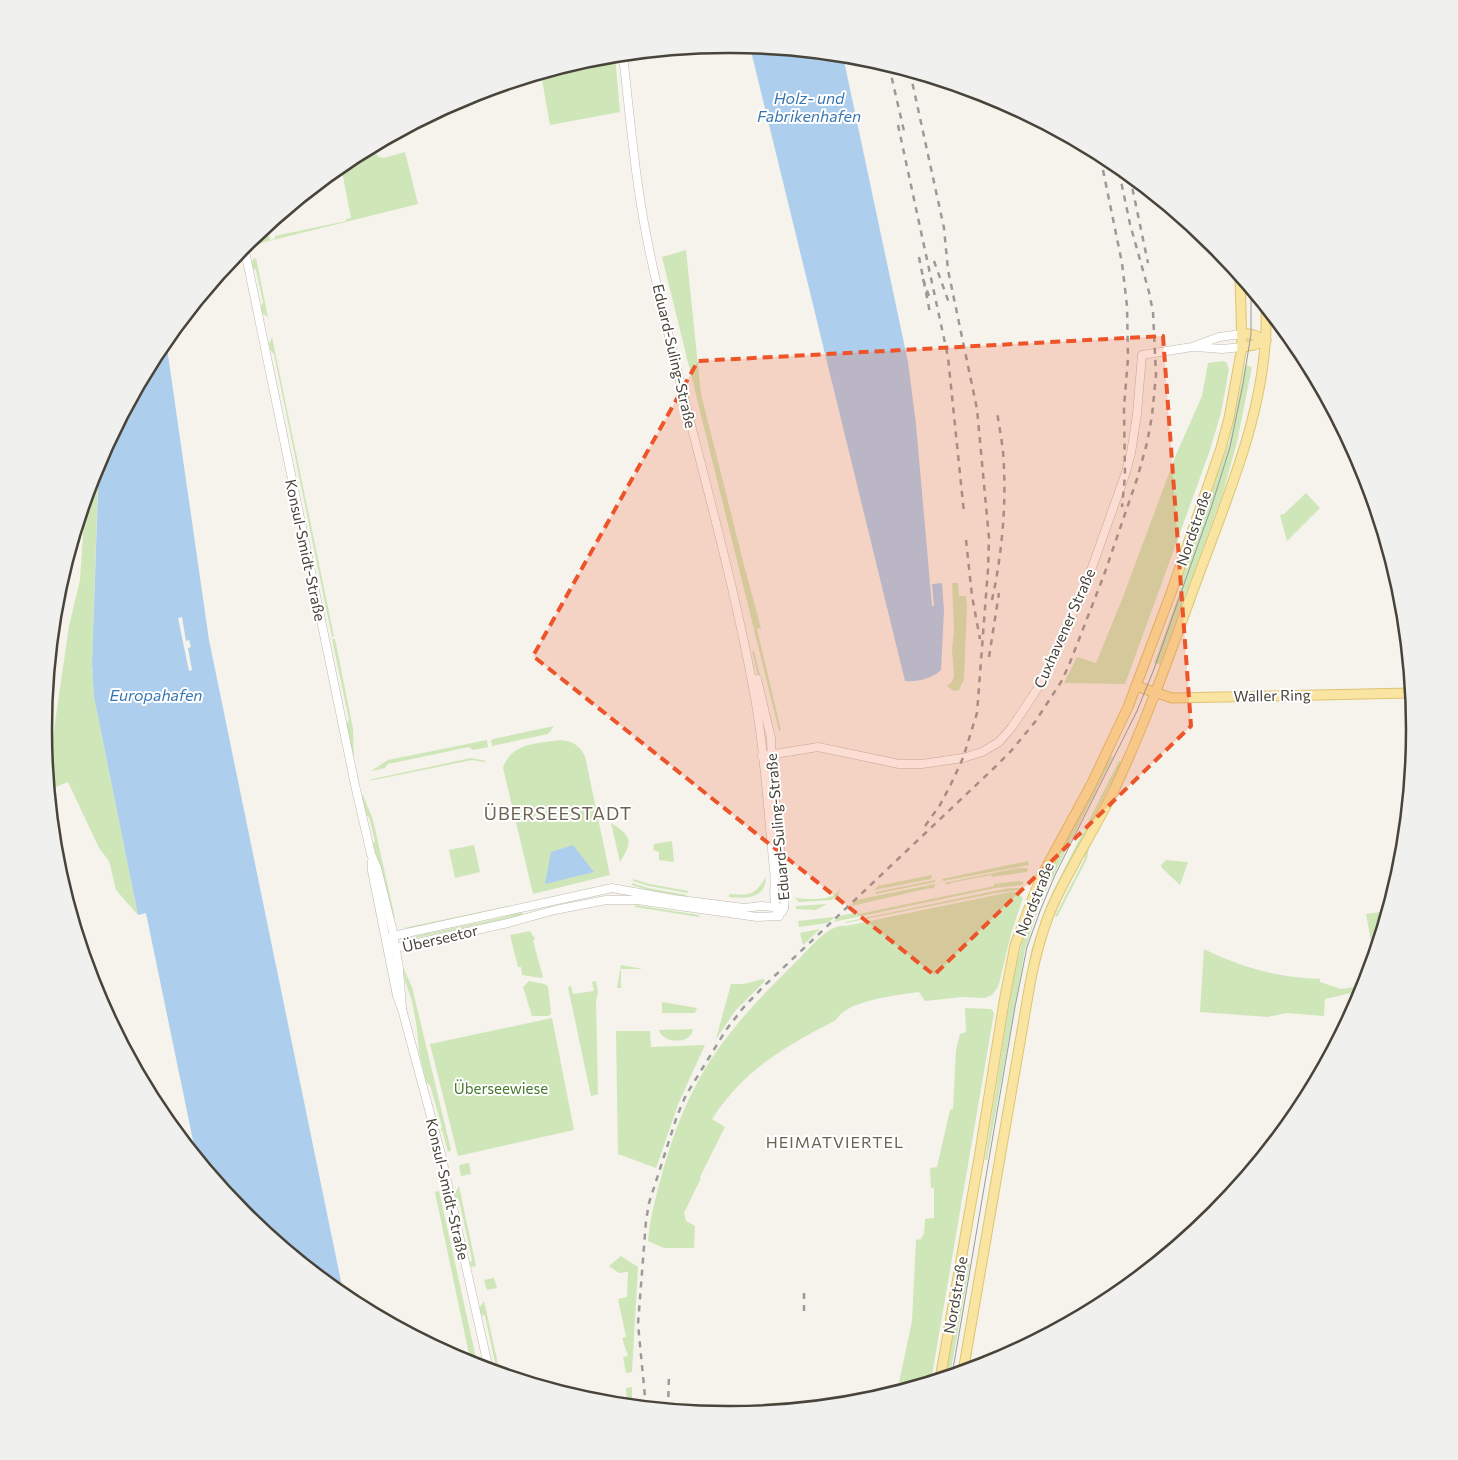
<svg xmlns="http://www.w3.org/2000/svg" width="1458" height="1460" font-family="Commissioner,sans-serif">
	<style>
		.green { fill: #cfe6b8 }
		.water { fill: #adcfed }
		.pier { fill: #f5f3ec }
		.lines { fill: none; stroke-linecap: round; stroke-linejoin: round }
		.minor-casing { stroke: #c0bbaf; stroke-width: 9 }
		.major-casing { stroke: #dec471; stroke-width: 11 }
		.minor { stroke: #fff; stroke-width: 8 }
		.major { stroke: #f9e5a1; stroke-width: 9 }
		.tram { stroke: #9a9a9a; stroke-width: 1 }
		.rail { stroke: #9a9a9a; stroke-width: 2.5; stroke-dasharray: 6 6; stroke-linecap: butt }
		.marked { fill: #ee542a; fill-opacity: 0.2; stroke: #ee542a; stroke-width: 4; stroke-dasharray: 10 6; stroke-linejoin: round }
		.labels { text-anchor: middle; dominant-baseline: central; stroke-width: 4; stroke-linejoin: round; paint-order: stroke }
		.street-label { font-size: 15px; fill: #49443a; stroke: #fff }
		.park-label { font-size: 15px; fill: #47792f; stroke: #fff }
		.water-label { font-size: 16px; font-style: italic; fill: #3876b1; stroke: #fff }
		.neighbourhood-label { font-size: 16px; letter-spacing: 1px; fill: #6c6352; stroke: #fff }
		.quarter-label { font-size: 18px; letter-spacing: 1px; fill: #6c6352; stroke: #fff }
		.rim { fill: none; stroke: #49443a; stroke-width: 2.5 }
	</style>
	<rect width="100%" height="100%" fill="#f5f3ec"/>
	<g class="green">
		<path d="M615 56 620 112 550 125 541 74 596 58Z"/>
		<path d="M370 148 379 157 384 158 405 152 418 204 257 244 256 236 262 231 263 236 268 235 270 240 275 239V236L346 221V219L351 218 341 166 349 160Z"/>
		<path d="M686 250 701 394 745 569 761 628 757 629 781 730 779 731 662 257Z"/>
		<path d="M256 258 268 317 262 313 261 307 263 302 256 270 253 268 252 263 253 259Z"/>
		<path d="M272 337 334 636 332 637 274 354 270 350 269 344Z"/>
		<path d="M1222 361 1226 362 1229 369 1221 413 1209 453 1125 684 1064 683 1077 657 1096 663 1123 597 1175 457 1202 396 1208 363Z"/>
		<path d="M1245 365 1252 367 1237 442 1223 493 1160 665 1154 663 1182 586 1180 584 1192 543 1229 443Z"/>
		<path d="M98 481 92 664 94 697 138 915 116 890 109 861 99 848 68 782 51 789V804L49 764 69 626 80 580 84 521 93 489Z"/>
		<path d="M1306 493 1320 508 1287 541 1280 515 1284 514Z"/>
		<path d="M66 567 64 579 46 704 57 596Z"/>
		<path d="M952 583H958L959 596H966L967 606 964 679 959 690 954 691 947 686 952 682 954 676 952 650 954 630Z"/>
		<path d="M332 639H335L353 729 354 757 346 725 349 720Z"/>
		<path d="M754 651 774 731 772 732 752 652Z"/>
		<path d="M554 726 548 734 492 746 491 741 493 739Z"/>
		<path d="M487 740 488 747 473 750 469 747 388 764 385 768 371 771 388 760Z"/>
		<path d="M561 740C574 742 579 745 585 756L610 875 533 894 503 768C512 742 537 744 561 740Z"/>
		<path d="M1110 756 1113 757 1048 886 1037 912 1025 950 987 1160H985L1013 979 1024 934 1041 887Z"/>
		<path d="M471 758 486 761 484 762 472 760 369 781 373 779Z"/>
		<path d="M1119 761 1122 762 1056 890 1003 1115H1002L1031 951 1043 915 1054 889Z"/>
		<path d="M770 771 782 889 781 897 777 896 765 772Z"/>
		<path d="M363 795 373 820 395 918 392 913 373 844 375 841 369 817 366 815 361 796Z"/>
		<path d="M611 823C632 836 633 842 620 862Z"/>
		<path d="M672 841 674 862 659 860V852L653 850 654 844Z"/>
		<path d="M474 845 480 872 455 878 449 850Z"/>
		<path d="M1088 847H1089L1087 859 1057 917 1055 916 1085 858 1084 853Z"/>
		<path d="M1166 860 1188 862 1180 885 1162 868 1161 865Z"/>
		<path d="M1028 861 1029 865 943 881 942 879Z"/>
		<path d="M1018 868H1028L1027 872 992 877 991 875 950 883V885L944 883Z"/>
		<path d="M932 875 931 879 874 890 878 886Z"/>
		<path d="M766 877C766 899 745 899 729 897V894C750 896 754 896 766 877Z"/>
		<path d="M633 879 650 884 688 891V893L649 886 633 881Z"/>
		<path d="M935 880V882L876 894V892Z"/>
		<path d="M1018 881 1024 882 1022 885 995 888 833 922 840 916 858 912 859 914 994 886V884Z"/>
		<path d="M632 883 648 888 687 895 685 897 648 890 632 885Z"/>
		<path d="M935 884 934 888 930 889V888L851 906 856 900Z"/>
		<path d="M1009 888H1022L1021 890 996 893 845 923V922Z"/>
		<path d="M840 889 838 896 832 900 799 902 795 898C807 899 834 902 840 889Z"/>
		<path d="M1010 892H1017L1023 898 1011 934 1000 980 998 987 992 995 985 998 963 997 925 1001 919 992C898 995 847 1000 836 1020 784 1047 745 1069 712 1119L725 1127 700 1177 701 1178 684 1213 686 1221 695 1226 694 1248H664L648 1241C650 1218 656 1196 662 1174 670 1145 680 1116 694 1089 719 1039 759 998 799 959 810 948 829 923 846 926Z"/>
		<path d="M827 904 816 910 796 909V906Z"/>
		<path d="M635 905 699 915V917L635 907Z"/>
		<path d="M508 906V907L409 929 404 928Z"/>
		<path d="M1387 911 1375 949 1372 947 1366 914Z"/>
		<path d="M522 912 523 915 407 940 406 938 500 918Z"/>
		<path d="M835 917 828 923 799 927 798 921Z"/>
		<path d="M820 929 803 945 800 933Z"/>
		<path d="M530 931 535 939 533 941 543 977 541 978 522 975 521 967H518L510 935Z"/>
		<path d="M1204 949C1240 967 1279 978 1320 979V982L1341 989 1354 987 1356 992 1325 999 1324 1016 1286 1013 1268 1017 1200 1012Z"/>
		<path d="M621 965 643 969H621V988H617Z"/>
		<path d="M403 967 412 987 451 1150 448 1152 442 1130 440 1131 442 1127 430 1085 426 1082 419 1052 417 1029 412 1001 405 981Z"/>
		<path d="M763 979 765 981 735 1011 716 1039 731 984H744Z"/>
		<path d="M529 981 544 984 548 986 551 1014 548 1016H532L523 987Z"/>
		<path d="M596 981 598 993 596 1000 598 1094 591 1096 568 987 571 986 573 994 594 991 592 982Z"/>
		<path d="M662 1002 697 1008 695 1013H662Z"/>
		<path d="M965 1008 991 1009 994 1013 931 1381 897 1392 912 1321 916 1240 921 1239 924 1233 925 1219 934 1218V1188H931L930 1168 937 1167 950 1110 953 1109 956 1050 960 1034 966 1032Z"/>
		<path d="M552 1018 574 1130 458 1156 430 1044Z"/>
		<path d="M693 1029C692 1044 663 1045 659 1030Z"/>
		<path d="M616 1031H650L651 1047 705 1045 679 1102 656 1168 618 1154Z"/>
		<path d="M469 1163 471 1174 461 1176 459 1165Z"/>
		<path d="M459 1186 476 1266 471 1267 470 1263 472 1260 459 1200 455 1197V1193Z"/>
		<path d="M439 1191 476 1358 470 1359 435 1192Z"/>
		<path d="M972 1216H974L966 1263 970 1264 950 1375 944 1377Z"/>
		<path d="M621 1256 638 1267 632 1372 626 1373 623 1357 628 1356 622 1338 626 1337 618 1299 627 1297 628 1272 619 1273 609 1266Z"/>
		<path d="M494 1278 497 1288 487 1290 484 1280Z"/>
		<path d="M484 1301 500 1373 497 1372 485 1316 480 1314V1307Z"/>
		<path d="M632 1387V1406L604 1403 627 1400 626 1388Z"/>
	</g>
	<g class="water">
		<path d="M750 47 843 56 908 362 916 424 932 606H934L932 584 942 583 944 610 941 670C932 679 917 682 905 681Z"/>
		<path d="M166 341 209 640 344 1296 244 1214 196 1155 146 913 138 915 94 697 92 664 99 462 159 349Z"/>
		<path d="M573 845 594 872 545 884 551 852Z"/>
	</g>
	<path class="pier" d="M182 617 186 641 189 640 191 647 188 648 192 670 189 671 178 618Z"/>
	<g class="lines">
		<defs>
			<g id="minor">
				<path d="M623 55C630 117 635 178 647 239 678 393 727 543 755 698 765 753 768 813 774 869 776 885 771 901 779 916"/>
				<path d="M244 246 355 785 371 854 377 868 392 928 399 968 402 1009"/>
				<path d="M1196 347 1222 349 1242 347"/>
				<path d="M757 679 771 738 772 768 785 893 784 908 782 912"/>
				<path d="M762 756 818 747 899 764H922L963 758 982 752 999 742 1012 727 1042 682 1085 587 1125 475 1131 453 1137 414 1142 355 1192 347 1219 337 1242 334"/>
				<path d="M372 861V871L397 996 402 1009 441 1154 489 1370"/>
				<path d="M391 939 393 936 612 888 673 899 744 908 761 906 784 908"/>
				<path d="M391 946 395 948 404 946 508 923 555 910 606 900H637L757 917 779 916"/>
			</g>
			<g id="major">
				<path d="M1242 334H1251L1266 340"/>
				<path d="M1242 347 1254 345 1266 340"/>
				<path d="M1136 686 1172 698 1411 693"/>
				<path d="M963 1372 1030 984C1035 958 1042 930 1053 905 1071 865 1096 828 1115 788 1146 722 1170 654 1195 585 1227 497 1269 405 1266 309"/>
				<path d="M940 1379 979 1158 1004 1002 1015 945 1041 877 1091 785 1128 707 1171 593 1221 448 1229 418 1242 347 1240 277"/>
			</g>
		</defs>
		<use href="#minor" class="minor-casing"/>
		<use href="#major" class="major-casing"/>
		<use href="#minor" class="minor"/>
		<use href="#major" class="major"/>
		<path class="tram" d="M952 1375 1015 1007 1027 947 1040 911 1055 875 1137 711 1154 669 1211 508 1230 447 1243 384 1251 334V292"/>
		<g class="rail">
			<path d="M889 66 904 131"/>
			<path d="M910 72 944 228 948 270 977 409 989 538 988 569 977 713 963 758 951 784 940 805 925 826"/>
			<path d="M898 125 948 357 964 513"/>
			<path d="M1103 170 1122 263 1127 306 1128 358 1124 407 1125 475 1122 507"/>
			<path d="M1130 177 1148 263"/>
			<path d="M919 257 930 313"/>
			<path d="M934 261 949 303"/>
			<path d="M923 279 930 299"/>
			<path d="M966 540 972 596 980 639"/>
			<path d="M992 600C1001 560 1006 510 1004 470 1004 451 1000 431 997 412"/>
			<path d="M989 657 999 593"/>
			<path d="M804 1293V1316"/>
			<path d="M646 1407 638 1324 646 1221 649 1203 677 1116 686 1095 726 1030 743 1008 763 987 994 768 1011 751 1035 722 1061 682 1069 665 1104 575 1137 479 1147 443 1152 416 1156 375 1153 312 1149 292 1130 224 1118 167"/>
			<path d="M668 1409 669 1374"/>
		</g>
	</g>
	<path class="marked" d="M1163 336 1191 726 934 975 533 656 698 361Z"/>
	<g class="labels">
		<g class="street-label">
			<text transform="translate(675 356) rotate(77)">Eduard-Suling-Straße</text>
			<text transform="translate(1193 528) rotate(-71)">Nordstraße</text>
			<text transform="translate(306 550) rotate(78)">Konsul-Smidt-Straße</text>
			<text transform="translate(1064 628) rotate(-66)">Cuxhavener Straße</text>
			<text transform="translate(1272 695) rotate(-1)">Waller Ring</text>
			<text transform="translate(777 827) rotate(-95)">Eduard-Suling-Straße</text>
			<text transform="translate(1034 899) rotate(-68)">Nordstraße</text>
			<text transform="translate(440 938) rotate(-13)">Überseetor</text>
			<text transform="translate(448 1189) rotate(77)">Konsul-Smidt-Straße</text>
			<text transform="translate(955 1295) rotate(-80)">Nordstraße</text>
		</g>
		<g class="park-label">
			<text x="501" y="1088">Überseewiese</text>
		</g>
		<g class="water-label">
			<text x="809" y="97">Holz- und<tspan x="809" dy="18">Fabrikenhafen</tspan></text>
			<text x="156" y="694">Europahafen</text>
		</g>
		<g class="neighbourhood-label">
			<text x="835" y="1141">HEIMATVIERTEL</text>
		</g>
		<g class="quarter-label">
			<text x="558" y="813">ÜBERSEESTADT</text>
		</g>
	</g>
	<path d="M0 0H1458V1460H0ZM728 53H730A676 676 0 0 1 1406 729V730A676 676 0 0 1 730 1406H728A676 676 0 0 1 52 730V729A676 676 0 0 1 728 53Z" fill="#f0f0ef" fill-rule="evenodd"/>
	<path class="rim" d="M728 53H730A676 676 0 0 1 1406 729V730A676 676 0 0 1 730 1406H728A676 676 0 0 1 52 730V729A676 676 0 0 1 728 53Z"/>
</svg>
